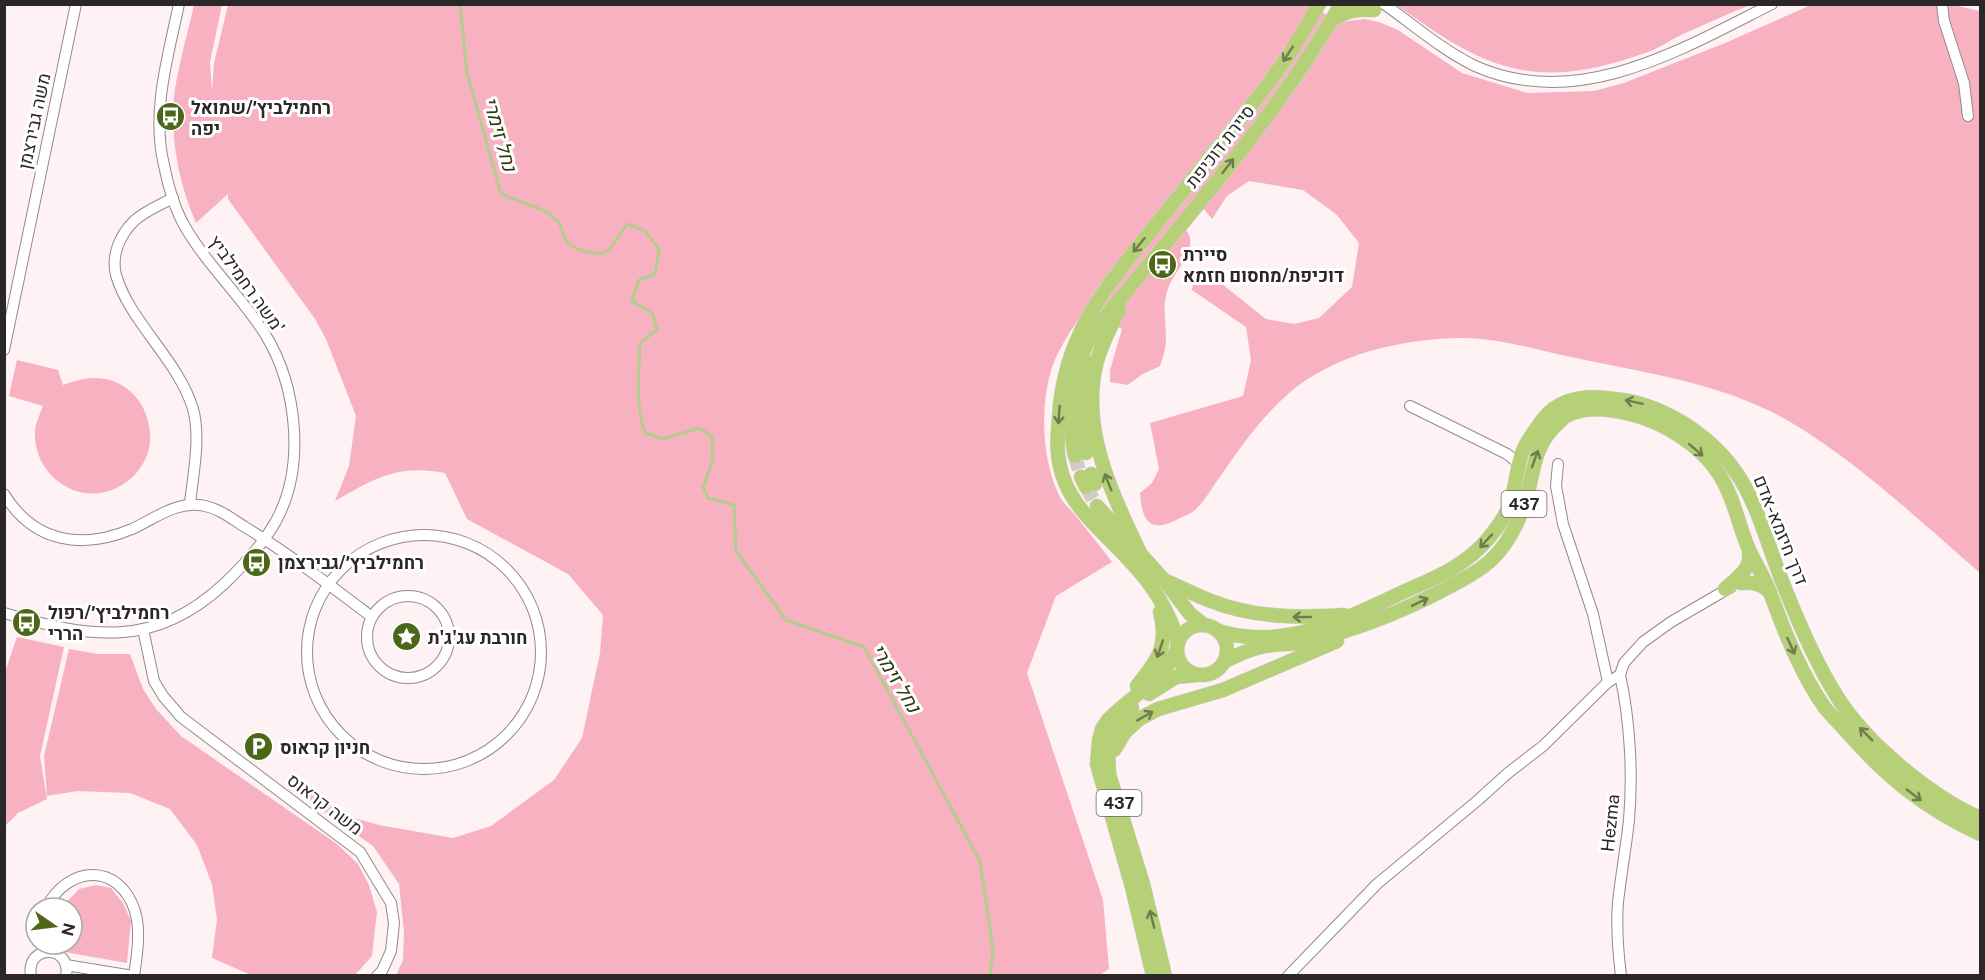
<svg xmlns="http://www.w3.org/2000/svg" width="1985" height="980" font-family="'Public Sans',Heebo,sans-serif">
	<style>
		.green { fill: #f7b1c1 }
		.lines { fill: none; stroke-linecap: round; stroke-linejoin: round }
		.stream { stroke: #b3ce8c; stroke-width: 3 }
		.major-tunnel { stroke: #d4c9cb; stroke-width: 14; stroke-dasharray: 14 7; stroke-linecap: butt }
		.minor-casing { stroke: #96898c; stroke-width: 12 }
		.major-casing { stroke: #d5d4d4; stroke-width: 15 }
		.minor { stroke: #fff; stroke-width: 10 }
		.major { stroke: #b5d077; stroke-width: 14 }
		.oneway { stroke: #707b4f }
		.labels { text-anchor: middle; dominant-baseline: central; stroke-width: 6; stroke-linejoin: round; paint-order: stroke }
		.shield { fill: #fff; stroke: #6b6768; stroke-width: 1.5 }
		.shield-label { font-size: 16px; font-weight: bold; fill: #2b2627 }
		.poi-label { font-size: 18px; font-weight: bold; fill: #2b2627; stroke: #fff; text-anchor: start }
		.street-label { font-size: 18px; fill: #2b2627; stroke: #fff }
		.water-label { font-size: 20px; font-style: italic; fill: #2a3a09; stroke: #fff }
	</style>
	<rect width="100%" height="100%" fill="#fef2f4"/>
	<g class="green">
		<path d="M1306 4 1341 22 1364 19 1379 22 1398 30 1462 73 1528 93 1594 91 1624 83 1725 43 1811 5H1953L1980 11V573C1920 521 1860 464 1792 423 1725 383 1645 373 1571 357 1534 349 1495 337 1457 338 1427 339 1396 343 1367 352 1340 360 1309 375 1288 394 1263 416 1242 445 1224 471 1215 483 1207 498 1197 508 1193 513 1186 515 1180 518 1151 534 1142 523 1140 493L1152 483 1159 469 1150 423 1243 396 1251 360 1246 327 1192 290 1194 276 1203 269 1266 319 1294 324 1319 318 1352 287 1359 243 1337 215 1303 190 1249 181 1227 196 1212 219 1203 208 1186 230C1200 246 1176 270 1170 284 1161 302 1166 321 1166 339 1166 349 1163 357 1160 366L1141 375 1128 385 1110 382V370L1122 329 1086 310C1075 323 1066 338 1058 353 1039 391 1040 454 1058 493 1061 501 1069 508 1075 515 1087 530 1100 546 1112 562L1056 596 1027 673 1103 900 1109 969 1098 976 396 975 403 960 404 932 399 884 373 846 302 796 313 789 325 802 350 817 379 825 453 838 491 826 554 780 582 738 600 653 603 615 568 574 467 519 445 473C398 464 375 478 335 501L349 466 356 416 326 339 315 319 228 199V194L196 223C181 189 173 152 173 114 173 82 187 37 194 5H222L210 62 212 91 214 63 228 5Z"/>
		<path d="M1397 5H1750C1726 15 1702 25 1679 36 1669 41 1660 47 1651 51 1564 82 1512 83 1434 31 1422 22 1408 14 1397 5Z"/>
		<path d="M17 360 58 370 63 385C87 376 110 373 131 392 143 403 148 416 150 432 153 462 129 489 100 493 65 498 33 467 35 432 35 424 40 414 43 406L9 396Z"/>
		<path d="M17 637 64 647 40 756 47 799 18 813 5 826V672Z"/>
		<path d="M69 649 98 654H130L143 689 156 709 181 736 337 844 358 864 369 885 377 912 372 956 355 975H251L212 958 217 919 212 884 197 845 170 809 130 793 77 791 47 796 44 756Z"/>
		<path d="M96 885 111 888 123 903 131 921 127 963 59 951 57 944H72V908L62 907 79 889Z"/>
	</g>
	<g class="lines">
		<path class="stream" d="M460 4 467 73 501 194 545 211 559 222 567 243 582 251 603 254 612 246 627 224 645 231 659 249 655 274 639 280 632 301 652 313 657 329 640 343C639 374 635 404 645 433L663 439 700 428 712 437 713 460 703 487 708 498 734 505 736 551 786 620 864 647 980 861 993 950 990 976"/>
		<g class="major-tunnel">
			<path d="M1075 456 1081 477"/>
			<path d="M1086 487 1097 506"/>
		</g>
		<defs>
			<g id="minor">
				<path d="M1384 4C1414 25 1442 50 1475 66 1578 112 1682 49 1772 4"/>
				<path d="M1942 4 1944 21 1964 83 1968 116"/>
				<path d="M173 198C160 205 145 211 134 221 120 235 111 255 116 275 129 321 179 361 193 409 201 438 193 474 190 504"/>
				<path d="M4 350 76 4"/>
				<path d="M1410 406 1507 454 1517 462 1519 469"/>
				<path d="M1558 464 1556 486 1563 524 1593 614 1608 682"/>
				<path d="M4 494C34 543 82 550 132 529 156 518 177 500 205 506 220 509 232 519 245 527 289 554 331 586 372 617"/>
				<circle cx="424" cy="652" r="117"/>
				<circle cx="408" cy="637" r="41"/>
				<path d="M4 613C90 638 154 649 224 584 244 565 263 544 276 521 306 466 297 386 265 334 241 296 206 264 184 225 174 207 168 185 164 165 151 112 168 57 179 4"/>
				<path d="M143 629 154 681 163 696 181 717 360 852 391 903 394 923 391 951 382 971 377 976"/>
				<path d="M1620 675C1630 720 1633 774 1629 820 1626 848 1621 875 1618 902 1616 927 1618 951 1621 976"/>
				<path d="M46 908C68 865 119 862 135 911 141 932 137 955 134 976"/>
				<path d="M66 965 133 976"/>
				<path d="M31 976C25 944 72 944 66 976"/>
				<path d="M1288 976 1377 884 1477 801 1508 773 1543 746 1608 682 1620 675 1624 663 1643 642 1671 622 1731 587"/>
			</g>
			<g id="major">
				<path d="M1333 20C1347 10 1357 9 1374 10"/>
				<path d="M1119 310C1111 326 1102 343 1097 361 1079 429 1113 495 1141 555"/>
				<path d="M1086 453 1082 405 1088 363"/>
				<path d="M1075 456C1066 413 1071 369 1094 331 1179 225 1273 123 1341 4"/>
				<path d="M1091 474 1095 484"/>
				<path d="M1081 477 1086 487"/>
				<path d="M1097 506 1164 580 1190 614 1204 625"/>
				<path d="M1164 580C1180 587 1195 595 1211 601 1254 618 1299 618 1344 615"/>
				<path d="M1741 583C1752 582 1760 583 1769 591"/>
				<path d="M1725 589C1737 578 1752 569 1749 552"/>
				<circle cx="1202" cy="650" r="25"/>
				<path d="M1218 631C1283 651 1344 620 1401 593 1434 578 1464 567 1488 539 1496 529 1505 518 1509 506 1516 489 1516 470 1522 453 1526 443 1532 434 1539 425 1543 419 1548 413 1553 409 1574 394 1598 396 1622 400 1644 403 1663 411 1683 423 1754 467 1757 521 1786 591 1800 626 1816 663 1836 695 1865 742 1930 796 1980 818"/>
				<path d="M1178 643C1170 612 1152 584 1130 561 1106 534 1075 512 1063 477 1056 457 1057 439 1059 418 1063 337 1105 287 1154 227 1177 199 1199 170 1222 142 1244 115 1266 88 1286 59 1298 41 1308 23 1319 4"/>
				<path d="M1225 661C1238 655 1251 648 1265 646 1280 643 1295 645 1309 641 1358 629 1397 614 1441 591 1456 583 1471 576 1484 566 1504 551 1517 526 1525 503 1534 475 1532 450 1554 427 1558 424 1562 419 1566 416 1586 406 1609 409 1630 414 1663 422 1701 445 1719 474 1733 496 1738 522 1747 545 1754 562 1765 578 1771 595 1785 633 1801 674 1825 708 1832 716 1840 724 1847 732 1886 777 1926 809 1980 834"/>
				<path d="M1137 686C1158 660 1169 646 1160 612"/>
				<path d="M1149 694 1176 677 1196 675"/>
				<path d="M1132 708 1114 730 1108 750 1109 774 1143 884 1165 976"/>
				<path d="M1114 750 1125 732 1139 719 1158 709 1223 690 1337 641"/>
				<path d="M1153 976 1132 887 1097 764 1099 740 1102 729 1108 720C1131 696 1164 680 1177 649"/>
			</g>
		</defs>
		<use href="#minor" class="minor-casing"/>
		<use href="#major" class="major-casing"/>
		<use href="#minor" class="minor"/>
		<use href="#major" class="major"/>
	</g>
	<defs><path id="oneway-shaft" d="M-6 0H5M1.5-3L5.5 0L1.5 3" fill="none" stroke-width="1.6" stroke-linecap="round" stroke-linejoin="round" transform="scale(1.5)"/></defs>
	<g class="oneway">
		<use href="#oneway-shaft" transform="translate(1288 54) rotate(123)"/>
		<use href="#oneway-shaft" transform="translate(1228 166) rotate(-52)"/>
		<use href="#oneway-shaft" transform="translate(1139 245) rotate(129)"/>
		<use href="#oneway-shaft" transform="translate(1634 402) rotate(-168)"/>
		<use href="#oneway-shaft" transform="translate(1059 415) rotate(94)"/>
		<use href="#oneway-shaft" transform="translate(1696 450) rotate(41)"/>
		<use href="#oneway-shaft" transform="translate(1535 459) rotate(-70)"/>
		<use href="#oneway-shaft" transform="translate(1108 482) rotate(-112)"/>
		<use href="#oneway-shaft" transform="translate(1486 541) rotate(133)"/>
		<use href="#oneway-shaft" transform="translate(1420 602) rotate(-26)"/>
		<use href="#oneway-shaft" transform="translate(1302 617) rotate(180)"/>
		<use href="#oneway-shaft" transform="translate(1791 646) rotate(66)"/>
		<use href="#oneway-shaft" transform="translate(1160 649) rotate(109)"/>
		<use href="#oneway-shaft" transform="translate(1145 716) rotate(-30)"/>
		<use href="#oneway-shaft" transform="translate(1866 734) rotate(-135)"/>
		<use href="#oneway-shaft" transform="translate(1914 795) rotate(37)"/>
		<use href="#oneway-shaft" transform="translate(1152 919) rotate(-104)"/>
	</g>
	<defs>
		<symbol id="bus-disc" viewBox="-11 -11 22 22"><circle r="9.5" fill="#4d6719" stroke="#fff"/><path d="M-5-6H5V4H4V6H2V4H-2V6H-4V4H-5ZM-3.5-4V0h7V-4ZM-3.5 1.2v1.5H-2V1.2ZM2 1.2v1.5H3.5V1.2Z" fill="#fff"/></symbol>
		<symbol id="sight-disc" viewBox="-11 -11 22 22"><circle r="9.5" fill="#4d6719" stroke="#fff"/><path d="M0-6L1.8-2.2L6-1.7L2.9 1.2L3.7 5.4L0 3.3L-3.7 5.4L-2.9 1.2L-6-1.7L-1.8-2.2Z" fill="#fff"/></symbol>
		<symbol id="parking-disc" viewBox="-11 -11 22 22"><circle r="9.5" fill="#4d6719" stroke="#fff"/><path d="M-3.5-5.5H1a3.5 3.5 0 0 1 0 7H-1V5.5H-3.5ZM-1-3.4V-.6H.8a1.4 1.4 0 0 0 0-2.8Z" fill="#fff"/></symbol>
	</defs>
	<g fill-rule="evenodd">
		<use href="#bus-disc" x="154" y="100" width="33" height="33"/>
		<use href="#bus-disc" x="1146" y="248" width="33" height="33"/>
		<use href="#bus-disc" x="240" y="546" width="33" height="33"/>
		<use href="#bus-disc" x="10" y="606" width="33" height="33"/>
		<use href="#sight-disc" x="390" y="620" width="33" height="33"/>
		<use href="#parking-disc" x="242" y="730" width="33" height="33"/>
	</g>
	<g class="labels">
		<g class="shield">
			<rect x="1501.5" y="491" width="45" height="26" rx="4.5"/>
			<rect x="1096.5" y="790" width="45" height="26" rx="4.5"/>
		</g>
		<g class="shield-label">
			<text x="1524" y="504">437</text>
			<text x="1119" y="803">437</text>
		</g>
		<g class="poi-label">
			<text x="191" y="107">רחמילביץ׳/שמואל<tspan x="191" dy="21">יפה</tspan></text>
			<text x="1183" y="254">סיירת<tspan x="1183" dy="21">דוכיפת/מחסום חזמא</tspan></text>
			<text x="278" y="562">רחמילביץ׳/גבירצמן</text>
			<text x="48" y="612">רחמילביץ׳/רפול<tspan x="48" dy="21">הררי</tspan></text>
			<text x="428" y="637">חורבת עג'ג'ת</text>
			<text x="280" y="747">חניון קראוס</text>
		</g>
		<g class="street-label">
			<text transform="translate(34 121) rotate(-78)">משה גבירצמן</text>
			<text transform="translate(1220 146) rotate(-52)">סיירת דוכיפת</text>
			<text transform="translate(247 284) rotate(54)">משה רחמילביץ'</text>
			<text transform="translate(1781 530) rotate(68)">דרך חיזמא-אדם</text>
			<text transform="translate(325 804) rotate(37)">משה קראוס</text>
			<text transform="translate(1610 823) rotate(-84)">Hezma</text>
		</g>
		<g class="water-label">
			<text transform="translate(500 134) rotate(74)">נחל זימרי</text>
			<text transform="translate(896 678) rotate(59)">נחל זימרי</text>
		</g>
	</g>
	<rect width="1985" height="980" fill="none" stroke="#2b2627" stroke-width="12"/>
	<g transform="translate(54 926) rotate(104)"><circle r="28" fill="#ffffff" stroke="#aaa8a9" stroke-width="1.5"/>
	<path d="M0-4.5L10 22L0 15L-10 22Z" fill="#4d6719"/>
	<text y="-9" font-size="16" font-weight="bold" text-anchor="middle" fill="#2b2627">N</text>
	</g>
</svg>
